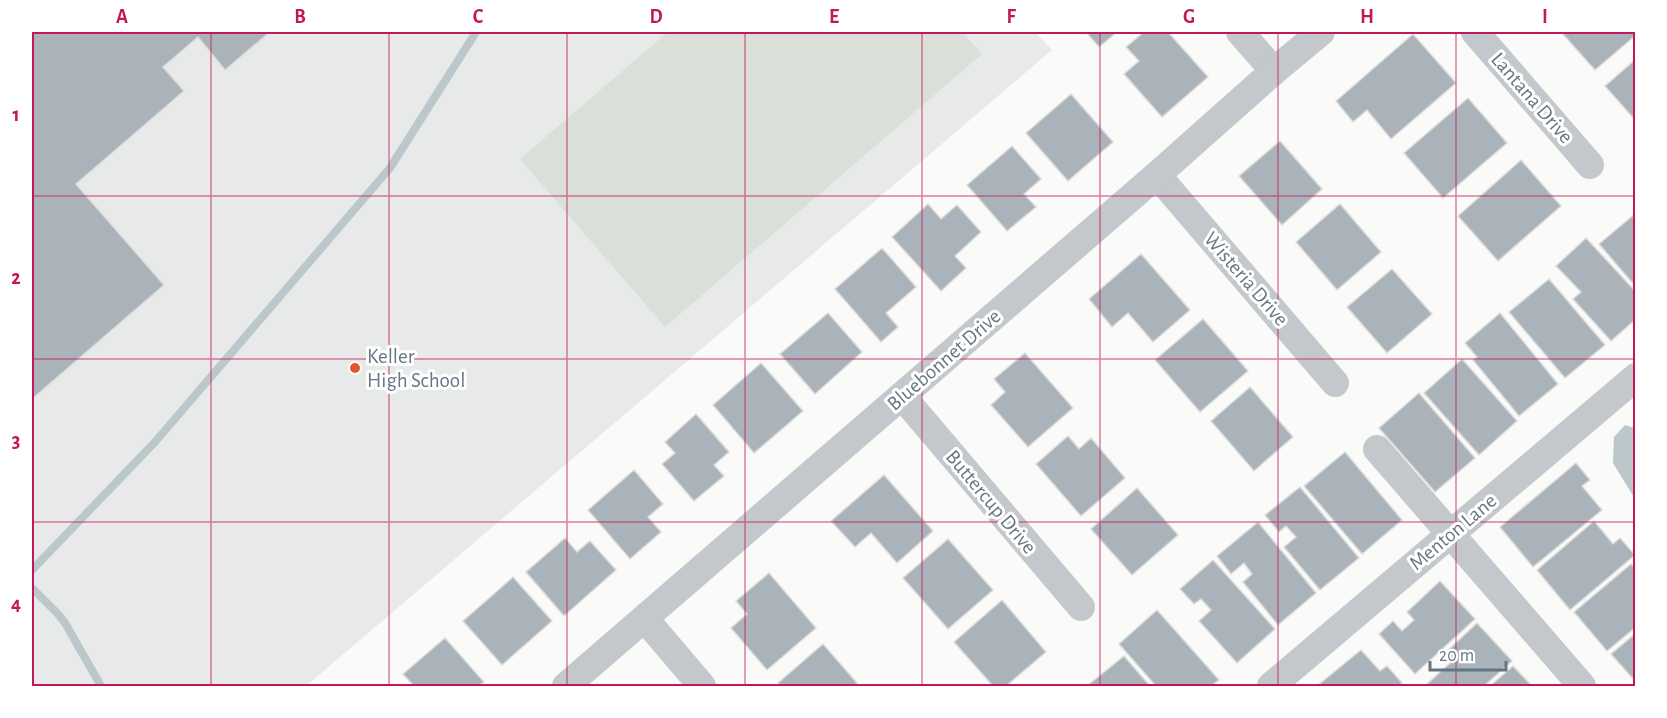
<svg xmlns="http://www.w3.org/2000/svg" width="1667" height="718" font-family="'Alegreya Sans',sans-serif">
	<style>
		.built { fill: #e8e9e9 }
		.green { fill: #dadfd7 }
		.water { fill: #bbc7cb }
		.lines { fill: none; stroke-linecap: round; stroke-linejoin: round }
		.stream { stroke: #bbc7cb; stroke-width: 8 }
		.building { fill: #aab3b9; stroke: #dcdcda; stroke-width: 1.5 }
		.minor { stroke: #c3c8cc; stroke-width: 28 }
		.grid { fill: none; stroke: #c2185b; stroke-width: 1.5; stroke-opacity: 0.55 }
		.poi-dot { fill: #e4572e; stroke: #fff; stroke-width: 2 }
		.labels { text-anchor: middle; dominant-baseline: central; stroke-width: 6; stroke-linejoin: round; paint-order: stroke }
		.street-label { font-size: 21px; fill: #657683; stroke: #fff }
		.poi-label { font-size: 21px; fill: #657683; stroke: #fff; text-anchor: start }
		.neatline { fill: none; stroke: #c2185b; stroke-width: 2 }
		.grid-label { font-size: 20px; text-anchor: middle; font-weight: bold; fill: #c2185b }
	</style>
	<rect width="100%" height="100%" fill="#fafaf8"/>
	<path class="built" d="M32 32H1035L1052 50 306 686H32Z"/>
	<path class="green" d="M668 32H962L982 54 665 327 520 159Z"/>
	<path class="water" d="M1625 425 1635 428V499L1613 463 1614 437Z"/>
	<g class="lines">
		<g class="stream">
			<path d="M32 570 155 442 390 168 476 32"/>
			<path d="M32 588 58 614 65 623 101 686"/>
		</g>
	</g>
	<g class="building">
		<path d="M32 32H270L225 70 198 37 163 67 184 91 76 184 164 285 32 399Z"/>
		<path d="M1086 32H1117L1099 47Z"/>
		<path d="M1144 32H1168L1208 77 1162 117 1124 74 1139 61 1126 47Z"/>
		<path d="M1561 32H1636V35L1595 70Z"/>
		<path d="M1413 34 1456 83 1391 139 1367 110 1353 122 1336 101Z"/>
		<path d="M1636 59V121L1605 86Z"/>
		<path d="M1071 94 1113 142 1068 181 1026 133Z"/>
		<path d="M1468 98 1507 143 1443 198 1404 153Z"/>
		<path d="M1280 141 1322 189 1282 225 1239 176Z"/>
		<path d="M1012 146 1041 179 1024 194 1036 207 1007 231 967 185Z"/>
		<path d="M1521 160 1561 206 1498 261 1458 216Z"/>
		<path d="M928 204 941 219 957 205 981 232 955 256 966 268 941 291 892 237Z"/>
		<path d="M1340 204 1381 252 1337 290 1296 242Z"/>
		<path d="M1636 213V287L1599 244Z"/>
		<path d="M1586 238 1636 292V319L1611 341 1573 299 1581 292 1556 266Z"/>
		<path d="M882 248 916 287 886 313 898 327 881 342 835 289Z"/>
		<path d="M1141 254 1190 310 1153 342 1128 313 1112 327 1089 299Z"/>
		<path d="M1392 269 1432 314 1387 353 1347 307Z"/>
		<path d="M1549 279 1605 345 1565 378 1509 312Z"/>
		<path d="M828 313 862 352 815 394 780 354Z"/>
		<path d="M1500 313 1558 384 1519 416 1473 360 1477 357 1465 343Z"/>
		<path d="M1203 319 1248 371 1200 412 1155 360Z"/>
		<path d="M1025 353 1073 408 1028 447 991 405 1005 392 994 379Z"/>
		<path d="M1462 359 1517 421 1479 455 1424 393Z"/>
		<path d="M761 363 803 411 754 453 713 405Z"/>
		<path d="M1250 387 1293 437 1254 471 1211 421Z"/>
		<path d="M1419 393 1475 458 1435 492 1379 428Z"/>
		<path d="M696 414 729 452 714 465 724 476 694 501 662 464 675 453 665 442Z"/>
		<path d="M1068 436 1079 449 1091 438 1125 478 1081 516 1036 464Z"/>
		<path d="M1345 452 1402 520 1362 554 1304 486Z"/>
		<path d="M1576 463 1590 480 1582 486 1602 510 1533 567 1500 527Z"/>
		<path d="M634 470 663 504 648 517 661 532 630 559 588 510Z"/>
		<path d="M884 475 933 531 897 563 871 533 855 547 831 521Z"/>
		<path d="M1300 487 1359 558 1320 590 1284 547 1296 537 1286 526 1279 532 1265 515Z"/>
		<path d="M1137 488 1178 535 1132 575 1091 529Z"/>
		<path d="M1594 521 1613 544 1620 538 1635 555 1570 610 1537 570Z"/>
		<path d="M1258 522 1316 593 1278 625 1243 582 1252 574 1244 563 1231 574 1217 556Z"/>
		<path d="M565 538 577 552 590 541 616 570 564 616 526 572Z"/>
		<path d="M948 539 993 590 948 629 903 578Z"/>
		<path d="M1213 560 1275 629 1237 663 1199 621 1211 610 1201 599 1194 604 1180 589Z"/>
		<path d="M1631 564 1636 569V627L1607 651 1574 612Z"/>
		<path d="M769 573 816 628 767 670 731 628 747 614 736 601Z"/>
		<path d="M513 577 552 621 502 665 463 621Z"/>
		<path d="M1440 581 1475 619 1415 674 1379 634 1393 621 1402 631 1414 620 1407 612Z"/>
		<path d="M1002 600 1046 652 1006 686H993L954 642Z"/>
		<path d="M1157 610 1219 680 1211 686H1156L1119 644Z"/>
		<path d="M1477 623 1512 661 1484 686H1425L1450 663 1443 655Z"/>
		<path d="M1636 633V682L1611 654Z"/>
		<path d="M445 638 484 682 478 686H414L403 674Z"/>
		<path d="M823 644 857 683 853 686H781L778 683Z"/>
		<path d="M1361 650 1380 671 1387 666 1402 683 1398 686H1317Z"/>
		<path d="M1124 656 1150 686H1087Z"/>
		<path d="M1513 666 1532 686H1490Z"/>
	</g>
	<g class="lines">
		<g class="minor">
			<path d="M1240 32 1274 71"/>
			<path d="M1475 32 1590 165"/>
			<path d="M1157 175 1335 383"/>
			<path d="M902 396 1081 607"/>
			<path d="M1377 449 1582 686"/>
			<path d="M645 619 702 686"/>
			<path d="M566 686 1157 175 1274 71 1321 32"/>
			<path d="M1271 686 1636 377"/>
		</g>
	</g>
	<path class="grid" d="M211 32V686M389 32V686M567 32V686M745 32V686M922 32V686M1100 32V686M1278 32V686M1456 32V686M32 196H1636M32 359H1636M32 522H1636"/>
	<circle class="poi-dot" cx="355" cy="368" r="6"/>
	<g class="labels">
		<g class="street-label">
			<text transform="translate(1532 98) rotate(49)">Lantana Drive</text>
			<text transform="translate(1246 279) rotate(49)">Wisteria Drive</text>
			<text transform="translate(944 360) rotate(-41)">Bluebonnet Drive</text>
			<text transform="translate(991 502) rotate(50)">Buttercup Drive</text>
			<text transform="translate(1453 532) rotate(-40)">Menton Lane</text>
		</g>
		<g class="poi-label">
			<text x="367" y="356">Keller<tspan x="367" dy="24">High School</tspan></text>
		</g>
	</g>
	<rect width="1667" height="718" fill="none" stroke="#ffffff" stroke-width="66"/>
	<path d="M1430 661v9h76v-9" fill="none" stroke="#657683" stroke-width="3"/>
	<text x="1439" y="661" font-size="18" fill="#657683" stroke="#ffffff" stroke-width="4.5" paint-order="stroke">20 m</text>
	<rect x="33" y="33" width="1601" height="652" class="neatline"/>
	<g class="grid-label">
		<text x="122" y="23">A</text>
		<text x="300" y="23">B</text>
		<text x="478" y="23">C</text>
		<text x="656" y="23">D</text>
		<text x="834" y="23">E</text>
		<text x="1011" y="23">F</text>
		<text x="1189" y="23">G</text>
		<text x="1367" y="23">H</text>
		<text x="1545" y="23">I</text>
		<text x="16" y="121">1</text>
		<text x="16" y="284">2</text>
		<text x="16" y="447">3</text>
		<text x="16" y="610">4</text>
	</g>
</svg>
